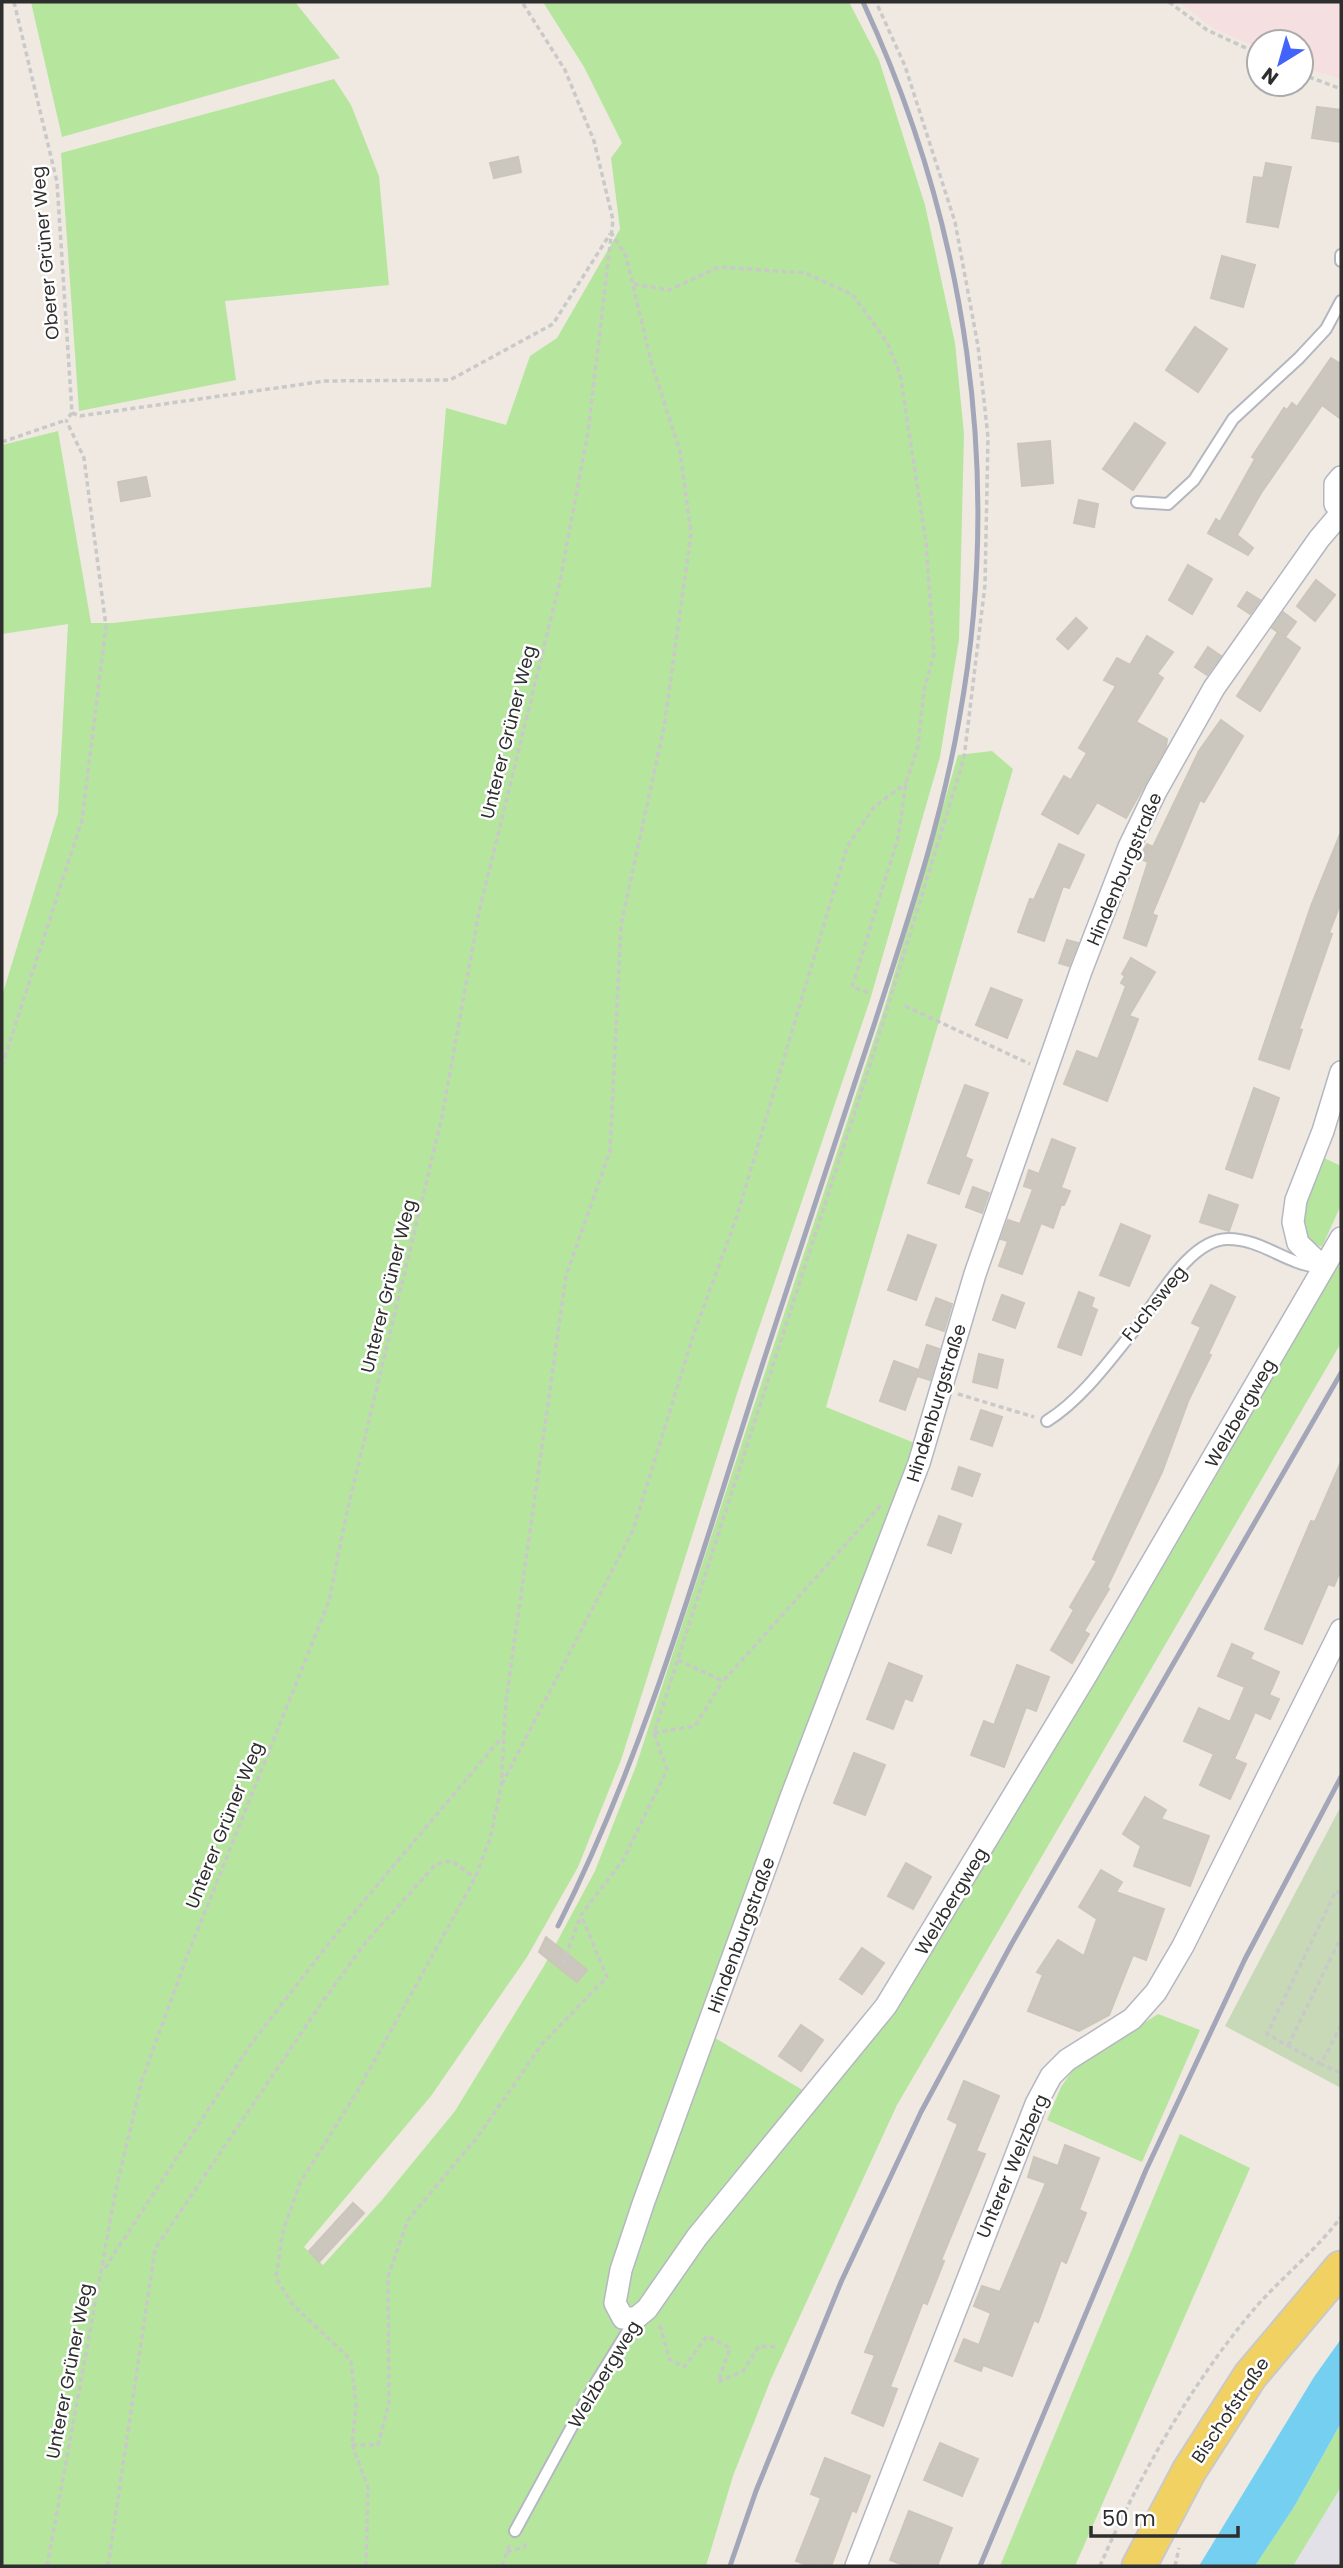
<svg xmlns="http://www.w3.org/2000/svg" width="1343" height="2568" font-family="Poppins,sans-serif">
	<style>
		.industrial { fill: #e3e1e8 }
		.medical { fill: #f5dfe0 }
		.green { fill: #b6e59e }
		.cemetery { fill: #c8d9b8 }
		.water { fill: #75cff0 }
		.building { fill: #cbc7bf; stroke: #cbc5ba; stroke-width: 2 }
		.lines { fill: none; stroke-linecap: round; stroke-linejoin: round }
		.lane-casing { stroke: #b4b7c1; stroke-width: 14 }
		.street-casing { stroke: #b4b7c1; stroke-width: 24 }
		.primary-casing { stroke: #c9c9c9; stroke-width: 37 }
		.path { stroke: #c9c9c9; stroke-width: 3.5; stroke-dasharray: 5 3.5; stroke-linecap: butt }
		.lane { stroke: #fff; stroke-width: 10 }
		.street { stroke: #fff; stroke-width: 21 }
		.primary { stroke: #f2d163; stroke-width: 33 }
		.rail { stroke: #a3a6b8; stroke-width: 5 }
		.labels { text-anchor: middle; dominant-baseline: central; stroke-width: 5; stroke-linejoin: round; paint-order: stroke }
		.street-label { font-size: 18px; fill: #2e2e2e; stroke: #fff }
	</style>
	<rect width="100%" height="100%" fill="#efe9e1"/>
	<path class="industrial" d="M1341 2487V2566H1293Z"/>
	<path class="medical" d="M1179 2H1341V79L1301 67V42H1259V48L1213 28Z"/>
	<g class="green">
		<path d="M31 2H295L340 58 62 137Z"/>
		<path d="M543 2H849L879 60 925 205 955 343 964 434 959 639 940 757 870 1000 742 1378 621 1760 578 1867 527 1957 431 2096 304 2247 323 2265 382 2200 455 2111 544 1966 595 1871 636 1766 885 1006 958 755 992 751 1013 769 826 1407 934 1451 710 2035 806 2092 893 2011 1097 1679 1225 1461 1335 1264 1341 1268V1343L897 2105 771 2379 733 2476 706 2566H2V996L58 813 68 624 2 634V445L58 431 91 623H113L431 587 446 408 506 425 530 356 557 338 620 229 611 158 622 143 584 67Z"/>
		<path d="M334 79 351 105 379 176 389 285 225 301 236 380 79 411 61 153Z"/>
		<path d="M1320 1156 1341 1166V1205L1322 1247 1309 1241C1296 1205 1306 1190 1320 1156Z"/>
		<path d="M1158 2014 1200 2030 1142 2162 1047 2120 1061 2087 1075 2067Z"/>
		<path d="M1180 2134 1250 2168 1075 2566H1000Z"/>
		<path d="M1341 2423V2487L1293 2566H1255L1294 2507Z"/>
	</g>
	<path class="cemetery" d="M1341 1806V2088L1225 2026Z"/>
	<path class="water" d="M1341 2339V2423L1294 2507 1255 2566H1199L1314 2377Z"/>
	<g class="building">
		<path d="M1317 107 1341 110V142L1312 138Z"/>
		<path d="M518 157 521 172 494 178 490 163Z"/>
		<path d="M1266 163 1291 167 1278 227 1247 222 1254 177 1263 178Z"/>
		<path d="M1222 256 1255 265 1243 307 1211 298Z"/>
		<path d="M1195 327 1227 349 1198 392 1166 370Z"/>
		<path d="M1331 358 1341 364V419L1322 405 1261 493 1237 535 1253 548 1248 555 1208 533 1216 519 1220 522 1255 459 1252 457 1284 408 1287 410 1292 403 1297 407Z"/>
		<path d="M1135 423 1165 443 1133 490 1103 469Z"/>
		<path d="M1050 441 1053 483 1022 486 1018 444Z"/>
		<path d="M146 477 150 496 121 501 118 482Z"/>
		<path d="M1079 500 1098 504 1094 527 1074 523Z"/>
		<path d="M1188 565 1212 579 1192 614 1169 600Z"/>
		<path d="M1316 580 1335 595 1315 621 1297 606Z"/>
		<path d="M1247 592 1260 600 1250 614 1238 606Z"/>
		<path d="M1283 612 1296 622 1285 637 1272 628Z"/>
		<path d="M1076 618 1087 628 1068 649 1057 639Z"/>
		<path d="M1278 632 1300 648 1260 711 1237 696Z"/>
		<path d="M1147 636 1173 652 1157 674 1163 678 1136 722 1167 739 1166 747 1126 818 1097 802 1078 834 1042 814 1064 776 1071 780 1087 753 1079 748 1116 686 1104 680 1117 658 1130 665Z"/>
		<path d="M1208 647 1221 656 1207 675 1195 667Z"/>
		<path d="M1221 720 1243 736 1204 802 1200 800 1152 914 1157 916 1146 946 1124 938 1148 862 1139 858 1147 844 1153 847 1199 751Z"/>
		<path d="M1341 832V902L1329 933 1332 934 1299 1029 1302 1030 1289 1069 1259 1059 1311 906Z"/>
		<path d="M1059 844 1084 855 1069 888 1063 886 1044 941 1018 932 1030 899 1034 900Z"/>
		<path d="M1067 940 1078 943 1069 966 1059 963Z"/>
		<path d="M1131 958 1155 972 1129 1016 1138 1019 1107 1101 1064 1084 1077 1051 1098 1059 1126 986 1121 983 1125 976 1122 974Z"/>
		<path d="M991 988 1022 1000 1007 1038 976 1025Z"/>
		<path d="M965 1085 988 1093 965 1157 972 1160 959 1194 928 1183Z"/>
		<path d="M1254 1088 1279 1098 1252 1178 1226 1169Z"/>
		<path d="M1052 1139 1075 1148 1061 1188 1070 1191 1064 1205H1061L1053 1228 1041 1223 1022 1274 999 1266 1008 1241 1001 1239 1008 1220 1020 1224 1033 1189 1024 1186 1029 1170 1039 1174Z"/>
		<path d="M973 1187 989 1193 982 1213 966 1207Z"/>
		<path d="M1209 1195 1238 1205 1229 1231 1200 1222Z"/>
		<path d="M1121 1224 1150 1236 1129 1286 1100 1275Z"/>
		<path d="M908 1235 936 1245 916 1300 888 1290Z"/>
		<path d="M1211 1285 1235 1297 1208 1354 1211 1355 1189 1399 1162 1472 1107 1587 1109 1589 1084 1631 1089 1634 1072 1663 1051 1650 1074 1610 1070 1607 1097 1561 1093 1559 1201 1327 1192 1323Z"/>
		<path d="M1079 1292 1094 1298 1091 1307 1097 1310 1081 1355 1058 1347Z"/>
		<path d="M1002 1295 1024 1303 1015 1328 993 1320Z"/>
		<path d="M936 1298 952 1304 944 1331 926 1325Z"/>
		<path d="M927 1345 939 1349 930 1380 917 1376Z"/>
		<path d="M979 1354 1003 1360 997 1388 973 1382Z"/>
		<path d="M894 1361 919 1370 905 1410 880 1401Z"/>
		<path d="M981 1410 1002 1417 992 1446 971 1439Z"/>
		<path d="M1341 1462V1569L1334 1586 1328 1584 1302 1644 1265 1629 1311 1521 1315 1522Z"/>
		<path d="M959 1467 980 1474 972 1496 952 1489Z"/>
		<path d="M939 1516 961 1524 951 1553 928 1545Z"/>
		<path d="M1232 1644 1253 1653 1250 1659 1279 1672 1269 1695 1279 1699 1270 1719 1255 1712 1234 1759 1246 1764 1230 1799 1200 1785 1214 1754 1184 1741 1199 1708 1230 1722 1245 1687 1218 1676Z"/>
		<path d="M889 1663 922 1676 912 1701 905 1698 893 1729 867 1719Z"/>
		<path d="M1017 1665 1049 1677 1036 1711 1026 1707 1004 1767 971 1755 984 1721 994 1725Z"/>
		<path d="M854 1753 885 1765 865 1815 834 1803Z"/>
		<path d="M1145 1797 1166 1810 1161 1819 1209 1836 1190 1886 1134 1866 1141 1846 1123 1834Z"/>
		<path d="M906 1863 931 1877 913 1909 888 1896Z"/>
		<path d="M1101 1870 1122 1882 1116 1892 1164 1909 1146 1960 1133 1955 1109 2015 1079 2031 1028 2011 1043 1975 1037 1972 1058 1940 1084 1956 1097 1919 1079 1907Z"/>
		<path d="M546 1937 587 1970 577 1982 539 1952Z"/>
		<path d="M862 1948 884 1963 862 1994 840 1979Z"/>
		<path d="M801 2025 823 2040 801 2071 779 2056Z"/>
		<path d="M964 2081 999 2096 976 2151 985 2154 941 2260 944 2261 927 2304 923 2302 890 2387 897 2389 883 2426 852 2413 875 2355 865 2352 958 2124 948 2119Z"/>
		<path d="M1065 2145 1099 2158 1079 2210 1086 2213 1066 2263 1061 2260 1038 2322 1034 2320 1012 2376 983 2365 981 2371 955 2361 964 2339 979 2345 991 2313 974 2306 982 2286 1000 2292 1046 2183 1028 2177 1034 2157 1058 2166Z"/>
		<path d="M353 2203 364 2213 319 2262 309 2251Z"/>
		<path d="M940 2443 978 2459 962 2496 924 2480Z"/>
		<path d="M825 2458 870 2476 856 2512 852 2510 831 2566H810L796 2561 821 2498 811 2494Z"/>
		<path d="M909 2511 952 2528 937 2566H906L890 2560Z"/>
	</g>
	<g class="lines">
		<defs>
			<g id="lane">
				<path d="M1341 255V261"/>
				<path d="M1137 502 1168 504 1194 480 1233 419 1299 358 1326 329 1341 301"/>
				<path d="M1047 1421C1082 1399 1109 1361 1135 1329 1157 1302 1189 1239 1228 1239 1262 1239 1286 1264 1318 1267"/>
				<path d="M515 2531 594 2386 636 2318"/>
			</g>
			<g id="street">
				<path d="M1341 477 1335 484V504L1341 512"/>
				<path d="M1341 513 1319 539 1214 688 1156 791 1129 847 1081 971 975 1274 919 1463 791 1797 643 2204 621 2270 615 2303 623 2318H636L647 2309 697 2237 886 2006 1087 1674 1341 1238"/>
				<path d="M1323 1267 1298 1243 1293 1222 1296 1200 1323 1131 1341 1072"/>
				<path d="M856 2566 1036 2104 1051 2076 1067 2060 1132 2019 1156 1992 1183 1946 1341 1630"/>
			</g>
			<path id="primary" d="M1139 2566 1189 2471 1250 2376 1341 2268"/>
		</defs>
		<use href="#lane" class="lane-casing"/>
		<use href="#street" class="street-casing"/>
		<use href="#primary" class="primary-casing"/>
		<g class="path">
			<path d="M14 2 57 182 72 413 66 420"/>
			<path d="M1169 2 1207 30 1259 54"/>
			<path d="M1301 74 1341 89"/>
			<path d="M634 284 669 290 719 267 805 273 852 294 887 342 900 374 926 542 934 654 924 690 918 746 906 783 898 838 852 987 870 993"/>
			<path d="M72 413 80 416 325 381 450 380 553 324 610 234"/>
			<path d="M2 442 66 420"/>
			<path d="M905 1006 1030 1064"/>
			<path d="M2 1066 82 820 106 626 84 458 66 420"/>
			<path d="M958 1394 1034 1417"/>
			<path d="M678 1660 723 1681 881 1505"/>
			<path d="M654 1733 695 1726 723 1681"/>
			<path d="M502 1784 633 1530 694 1333 736 1219 847 847 874 807 906 783"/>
			<path d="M563 1964 581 1915 623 1860 667 1770 654 1733 868 1071 964 758 985 585 988 437 978 346 955 222 905 66 876 2"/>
			<path d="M1341 2025 1321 2064 1341 2073"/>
			<path d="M1288 2046 1341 1937"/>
			<path d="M1321 2064 1267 2034 1336 1891 1341 1894"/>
			<path d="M105 2268 251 2044 337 1933 502 1737"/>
			<path d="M660 2325 669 2359 684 2367 707 2336 730 2348 718 2382 743 2371 759 2346 778 2347"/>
			<path d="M352 2445H378L389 2403 388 2276 408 2220 479 2135 542 2044 607 1977 581 1915"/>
			<path d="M507 2552 524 2547 528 2540"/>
			<path d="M47 2566 116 2189 142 2080 186 1959 329 1601 346 1516 442 1117 479 912 560 581 588 432 613 220 594 141 565 70 522 2"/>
			<path d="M108 2566 155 2249 323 2001 366 1942 436 1864 452 1861 475 1878"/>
			<path d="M366 2566 368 2487 352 2445 356 2405 351 2360 293 2305 276 2278 283 2231 300 2183 357 2092 452 1920 475 1878 490 1839 501 1787 506 1701 566 1276 610 1151 621 925 664 727 691 534 680 451 652 365 626 256 612 234"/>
			<path d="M502 2566 510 2543"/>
			<path d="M1100 2566C1137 2480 1190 2386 1250 2314 1278 2280 1315 2252 1341 2217"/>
			<path d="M1175 2566 1179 2548"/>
		</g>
		<use href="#lane" class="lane"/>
		<use href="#street" class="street"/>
		<use href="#primary" class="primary"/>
		<g class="rail">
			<path d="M558 1926C653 1737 708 1529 774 1329 808 1226 841 1124 875 1022 907 923 941 823 959 720 1004 476 967 226 863 2"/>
			<path d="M730 2566 756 2491 841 2282 921 2112 1011 1945 1341 1373"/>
			<path d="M980 2566 1146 2170 1245 1959 1341 1777"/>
		</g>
	</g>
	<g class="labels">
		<g class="street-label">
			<text transform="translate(45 253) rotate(-95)">Oberer Grüner Weg</text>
			<text transform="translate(508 732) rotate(-76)">Unterer Grüner Weg</text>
			<text transform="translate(1124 869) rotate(-67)">Hindenburgstraße</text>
			<text transform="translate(388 1286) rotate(-76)">Unterer Grüner Weg</text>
			<text transform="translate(1154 1303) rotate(-51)">Fuchsweg</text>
			<text transform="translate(936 1403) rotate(-73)">Hindenburgstraße</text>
			<text transform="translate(1240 1413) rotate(-60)">Welzbergweg</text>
			<text transform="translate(224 1825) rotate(-68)">Unterer Grüner Weg</text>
			<text transform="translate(951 1901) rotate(-59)">Welzbergweg</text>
			<text transform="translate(741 1935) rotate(-70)">Hindenburgstraße</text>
			<text transform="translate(1012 2166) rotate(-67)">Unterer Welzberg</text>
			<text transform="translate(69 2371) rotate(-79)">Unterer Grüner Weg</text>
			<text transform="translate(604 2374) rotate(-59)">Welzbergweg</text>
			<text transform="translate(1230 2410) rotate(-56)">Bischofstraße</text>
		</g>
	</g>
	<rect width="1343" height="2568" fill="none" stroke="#2e2e2e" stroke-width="7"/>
	<g transform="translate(1280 63) rotate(217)"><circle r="33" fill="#ffffff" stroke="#ababab" stroke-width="2"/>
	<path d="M0-5L12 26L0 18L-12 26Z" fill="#4264fb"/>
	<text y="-10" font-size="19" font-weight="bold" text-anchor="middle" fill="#2e2e2e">N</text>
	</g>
	<path d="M1091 2526v10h147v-10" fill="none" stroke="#2e2e2e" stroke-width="3.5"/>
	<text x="1102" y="2526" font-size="21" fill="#2e2e2e" stroke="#ffffff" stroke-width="5" paint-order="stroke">50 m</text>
</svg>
